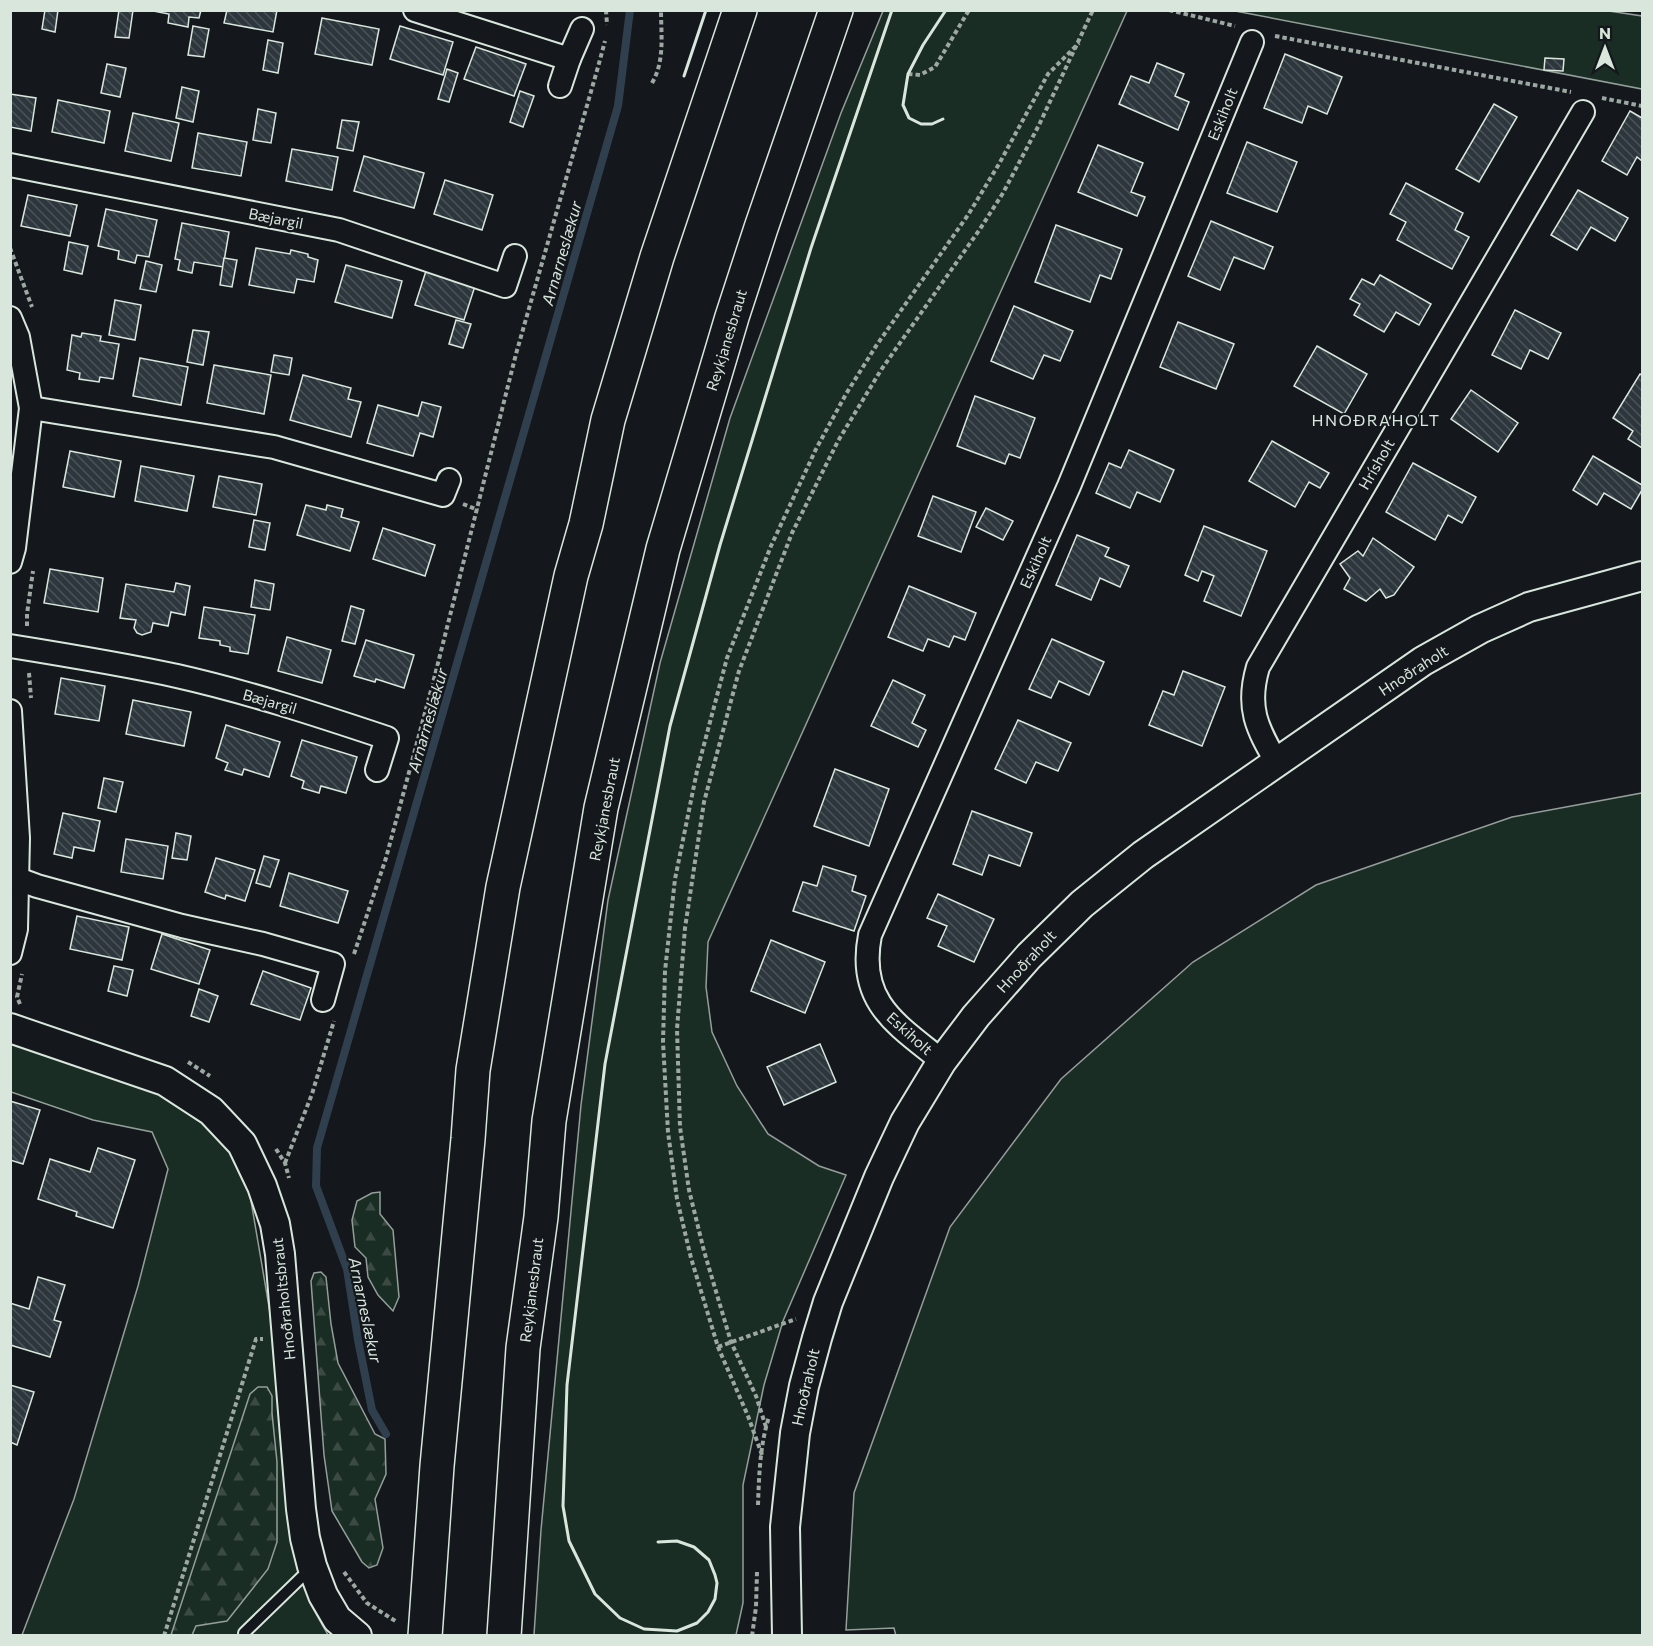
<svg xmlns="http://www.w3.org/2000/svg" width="1653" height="1646" font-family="Commissioner,sans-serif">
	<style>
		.green { fill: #1a2d24; stroke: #939e99; stroke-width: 1.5 }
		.forest { fill: url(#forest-firs); stroke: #939e99; stroke-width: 1.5 }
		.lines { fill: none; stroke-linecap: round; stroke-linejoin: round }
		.stream { stroke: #2f3f4d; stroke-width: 8 }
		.building { fill: url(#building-back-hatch); stroke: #d8e6dc; stroke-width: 1.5 }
		.service-casing { stroke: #d8e6dc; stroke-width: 14 }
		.minor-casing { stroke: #d8e6dc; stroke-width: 26 }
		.tertiary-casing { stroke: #d8e6dc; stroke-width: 32 }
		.trunk-casing { stroke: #d8e6dc; stroke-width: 36 }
		.path { stroke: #9da8a2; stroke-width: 4; stroke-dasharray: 4.5 3; stroke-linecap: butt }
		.service { stroke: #14181c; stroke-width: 10 }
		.minor { stroke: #14181c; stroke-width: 22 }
		.tertiary { stroke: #14181c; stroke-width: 28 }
		.trunk { stroke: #14181c; stroke-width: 33 }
		.wall { stroke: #d8e6dc; stroke-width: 3 }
		.labels { text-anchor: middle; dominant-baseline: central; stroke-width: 4.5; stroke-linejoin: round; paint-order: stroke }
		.street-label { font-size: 15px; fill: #d8e6dc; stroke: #14181c }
		.water-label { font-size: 16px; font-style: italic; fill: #d8e6dc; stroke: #14181c }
		.neighbourhood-label { font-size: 16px; letter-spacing: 1.5px; fill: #d8e6dc; stroke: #14181c }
	</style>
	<defs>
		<pattern id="forest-firs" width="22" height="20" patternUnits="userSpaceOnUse" patternTransform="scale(1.5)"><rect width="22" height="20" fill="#1a2d24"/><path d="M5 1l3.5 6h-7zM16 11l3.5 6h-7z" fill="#3b4b43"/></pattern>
		<pattern id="building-back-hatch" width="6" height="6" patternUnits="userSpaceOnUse" patternTransform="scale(1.5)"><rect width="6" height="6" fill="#2c363c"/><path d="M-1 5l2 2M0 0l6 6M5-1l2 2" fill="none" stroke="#4a5358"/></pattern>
	</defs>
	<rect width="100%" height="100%" fill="#14181c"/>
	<g class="green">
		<path d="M1602 10 1642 16V89L1235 11Z"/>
		<path d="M883 11H1127L708 942 706 987 712 1032 737 1086 768 1134 819 1166 846 1175 783 1321 764 1385 743 1485V1603L736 1635H534L541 1530 581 1105 608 900 660 663 730 418 841 113Z"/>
		<path d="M1642 793V1635L896 1636 894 1628 846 1630 854 1493 950 1227 1061 1079 1193 962 1316 885 1512 817Z"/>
		<path d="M11 1040 132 1080 206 1118 235 1151 250 1195 275 1342 292 1539 310 1603 328 1635H22L74 1499 138 1286 168 1169 152 1132 93 1120 11 1092Z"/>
	</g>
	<g class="forest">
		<path d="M380 1192V1214L393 1230 399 1297 393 1311 378 1295 368 1277 366 1258 355 1247 352 1220 357 1201 372 1193Z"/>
		<path d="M321 1272 326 1277 331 1324 338 1363 375 1434 385 1439 386 1474 375 1499 383 1548 377 1565 369 1568 362 1562 332 1511 324 1455 311 1281 314 1273Z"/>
		<path d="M258 1387H267L272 1396V1413L277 1462V1542L268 1569 227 1621 196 1626 192 1635H171L250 1394Z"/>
	</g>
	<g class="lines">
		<path class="stream" d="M386 1434 372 1410 358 1340 347 1269 316 1186 317 1148 618 106 630 10"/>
	</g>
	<g class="building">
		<path d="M45 10H58L55 32 42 29Z"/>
		<path d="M119 10H133L129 38 115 37Z"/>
		<path d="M148 10H201L199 18 189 17 188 27 168 23 169 14Z"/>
		<path d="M227 10H277L273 32 224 23Z"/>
		<path d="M322 18 379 29 372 65 315 54Z"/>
		<path d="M193 26 209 29 204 57 188 55Z"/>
		<path d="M400 26 453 42 443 75 390 59Z"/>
		<path d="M268 40 283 43 278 73 263 70Z"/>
		<path d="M476 47 526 64 514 96 464 79Z"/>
		<path d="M1285 54 1342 77 1327 114 1308 106 1302 123 1264 108Z"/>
		<path d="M1545 58 1564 59 1563 71 1544 70Z"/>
		<path d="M1157 63 1184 74 1175 96 1189 102 1178 130 1119 104 1131 76 1149 83Z"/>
		<path d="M107 64 126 68 120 97 101 93Z"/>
		<path d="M447 69 458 73 449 102 438 99Z"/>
		<path d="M182 87 199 91 193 122 176 118Z"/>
		<path d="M520 91 534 96 523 127 510 122Z"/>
		<path d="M10 94 36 98 31 131 10 127Z"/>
		<path d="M58 100 110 111 104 143 52 132Z"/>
		<path d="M1494 104 1517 117 1479 182 1456 169Z"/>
		<path d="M258 109 276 113 271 143 253 140Z"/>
		<path d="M1630 111 1642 118V161L1637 157 1627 175 1602 161Z"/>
		<path d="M133 113 179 123 171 161 125 151Z"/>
		<path d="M342 120 359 122 353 151 337 148Z"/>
		<path d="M198 133 247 142 241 176 192 168Z"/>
		<path d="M1247 142 1297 162 1277 212 1227 193Z"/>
		<path d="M1098 145 1143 163 1131 192 1145 197 1137 216 1078 192Z"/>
		<path d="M292 149 338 157 332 190 286 181Z"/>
		<path d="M364 156 424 173 414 208 354 191Z"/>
		<path d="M445 180 493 195 482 230 434 214Z"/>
		<path d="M1406 183 1463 213 1455 230 1469 237 1452 269 1397 240 1406 222 1390 214Z"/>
		<path d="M1578 190 1628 218 1615 241 1591 227 1577 250 1551 235Z"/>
		<path d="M28 195 77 205 70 236 21 226Z"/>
		<path d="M106 209 157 220 149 257 137 255 135 263 118 259 119 251 98 246Z"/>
		<path d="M1211 221 1273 247 1264 269 1234 257 1220 290 1188 276Z"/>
		<path d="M182 223 229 232 223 267 194 262 192 273 178 270 180 260 175 259Z"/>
		<path d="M1056 225 1122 249 1111 279 1100 275 1090 302 1035 282Z"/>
		<path d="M69 242 88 246 82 274 64 270Z"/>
		<path d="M256 248 290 254 291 250 308 254V257L318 260 314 282 297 279 294 293 249 285Z"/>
		<path d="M224 258 237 260 232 287 220 285Z"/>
		<path d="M146 261 162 265 156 292 140 289Z"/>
		<path d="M346 265 402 281 392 318 335 302Z"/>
		<path d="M426 271 475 286 464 320 415 305Z"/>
		<path d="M1380 275 1431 304 1419 325 1396 312 1384 332 1354 315 1360 304 1350 299 1362 279 1374 285Z"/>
		<path d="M115 300 141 305 135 340 109 335Z"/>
		<path d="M1014 306 1073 331 1060 361 1044 355 1033 379 991 361Z"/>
		<path d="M1515 310 1561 333 1548 359 1530 350 1521 369 1492 355Z"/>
		<path d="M456 320 471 324 463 348 449 344Z"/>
		<path d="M1178 322 1234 344 1216 389 1160 367Z"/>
		<path d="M193 330 209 332 203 365 187 362Z"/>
		<path d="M82 333 101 336 100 341 119 344 113 379 100 377 99 382 79 379 80 373 67 370 72 335 81 337Z"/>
		<path d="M1317 346 1367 374 1344 414 1294 386Z"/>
		<path d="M274 355 292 358 289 375 271 372Z"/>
		<path d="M140 358 188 367 181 405 133 396Z"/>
		<path d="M214 365 271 375 264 414 207 403Z"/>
		<path d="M1640 374 1642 375V448L1628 439 1633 431 1613 418Z"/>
		<path d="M303 375 351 388 348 399 361 402 351 437 290 420Z"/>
		<path d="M1471 390 1518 423 1498 452 1451 419Z"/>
		<path d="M975 396 1035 418 1020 458 1009 454 1005 464 957 446Z"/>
		<path d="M422 402 441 407 433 437 420 433 413 456 367 443 378 405 418 416Z"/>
		<path d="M1272 441 1329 473 1320 488 1309 482 1295 507 1249 481Z"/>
		<path d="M1129 450 1174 470 1160 502 1137 492 1130 508 1096 493 1109 463 1121 468Z"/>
		<path d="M70 451 121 461 114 497 63 487Z"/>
		<path d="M1593 456 1642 485V490L1631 509 1604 493 1597 505 1573 490Z"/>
		<path d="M1413 463 1476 497 1462 523 1448 515 1435 540 1386 512Z"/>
		<path d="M141 466 194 476 187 511 135 501Z"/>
		<path d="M219 476 262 484 256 515 213 507Z"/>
		<path d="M933 496 976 512 961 552 918 536Z"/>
		<path d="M306 505 326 510 327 505 343 509 341 517 359 522 350 551 297 535Z"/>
		<path d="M986 508 1013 521 1003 540 976 527Z"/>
		<path d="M254 520 270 523 265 550 249 547Z"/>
		<path d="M1204 526 1267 551 1241 616 1204 601 1214 576 1202 571 1198 581 1185 575Z"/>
		<path d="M383 528 435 545 425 576 373 559Z"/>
		<path d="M1077 535 1109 548 1105 556 1129 566 1120 587 1100 578 1091 600 1056 585Z"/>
		<path d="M1373 538 1414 567 1394 595 1386 598 1380 589 1366 601 1344 589 1350 578 1340 564 1358 551 1363 556Z"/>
		<path d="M50 569 103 578 98 612 44 603Z"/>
		<path d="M255 580 274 584 270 610 251 607Z"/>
		<path d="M176 583 190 586 185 615 171 612 168 626 153 623 151 632 142 635 137 633 134 628 136 620 120 618 126 584 174 592Z"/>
		<path d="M909 586 976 613 965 640 954 636 949 647 928 639 923 651 888 637Z"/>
		<path d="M351 606 364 610 355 644 342 641Z"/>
		<path d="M204 607 255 615 248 654 230 651V647L220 645V641L199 638Z"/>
		<path d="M287 637 331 650 322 683 278 671Z"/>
		<path d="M1052 639 1104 662 1089 695 1059 681 1051 698 1029 689Z"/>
		<path d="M366 640 414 655 404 688 376 679 375 682 354 676Z"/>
		<path d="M1183 671 1225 687 1202 746 1149 725 1163 691 1174 695Z"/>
		<path d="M61 678 105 686 99 721 55 714Z"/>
		<path d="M893 680 925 695 912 723 926 730 918 747 871 726Z"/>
		<path d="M133 700 191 712 184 746 126 734Z"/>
		<path d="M1018 720 1071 743 1058 771 1036 762 1026 783 995 769Z"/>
		<path d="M226 725 280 742 269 777 244 769 242 775 225 770 228 763 216 758Z"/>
		<path d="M302 740 357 757 346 793 321 786 319 793 302 788 304 781 291 776Z"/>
		<path d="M835 769 889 789 869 846 814 826Z"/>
		<path d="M104 778 123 782 116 812 98 808Z"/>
		<path d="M972 811 1032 833 1020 866 989 855 982 875 953 864Z"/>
		<path d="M63 813 100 821 94 851 74 847 72 858 54 854Z"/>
		<path d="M176 833 191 836 187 860 172 858Z"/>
		<path d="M126 839 168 846 163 879 121 872Z"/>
		<path d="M264 856 279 860 270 887 256 883Z"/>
		<path d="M216 858 255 870 245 901 226 895 225 899 205 892Z"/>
		<path d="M823 866 856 876 852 891 866 896 854 931 793 911 803 882 817 886Z"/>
		<path d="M289 873 348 891 338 923 280 906Z"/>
		<path d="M938 894 994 919 974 962 938 946 947 926 927 918Z"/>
		<path d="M77 916 129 927 122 960 70 949Z"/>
		<path d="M162 934 210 950 199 984 151 969Z"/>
		<path d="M771 940 825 962 805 1013 751 991Z"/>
		<path d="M114 966 133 970 127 996 108 991Z"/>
		<path d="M263 971 311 988 300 1020 251 1004Z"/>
		<path d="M199 989 218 996 209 1022 191 1016Z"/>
		<path d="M820 1044 836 1082 784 1105 767 1067Z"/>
		<path d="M10 1101 40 1110 23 1164 10 1160Z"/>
		<path d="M98 1148 135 1160 113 1228 76 1216 77 1212 38 1199 50 1159 90 1172Z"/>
		<path d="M38 1277 65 1285 54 1320 61 1322 50 1357 10 1345V1303L29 1309Z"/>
		<path d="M10 1385 34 1392 17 1445 10 1442Z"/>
	</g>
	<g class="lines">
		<defs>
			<path id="service" d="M244 1633 310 1569"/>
			<g id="minor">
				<path d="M415 10 569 59 582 29"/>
				<path d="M560 86 569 59"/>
				<path d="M10 165 339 230 505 286 515 256"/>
				<path d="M10 318 18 337 31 408 14 548 10 562"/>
				<path d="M31 408 274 447 443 495 449 480"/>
				<path d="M10 646C66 655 122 664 177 676 248 692 318 715 387 738L377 770"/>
				<path d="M10 711 18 838 16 929 10 953"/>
				<path d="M1277 763C1257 728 1246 708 1258 667L1583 112"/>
				<path d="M10 876 37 886 182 926 263 944 333 964 323 1000"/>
				<path d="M942 1061C896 1024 857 1002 870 935L1069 486 1252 42"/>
			</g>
			<g id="tertiary">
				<path d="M10 1028 165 1081 211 1111 242 1144 262 1186 275 1224 280 1254 301 1509 305 1538 312 1566 323 1595 337 1619 357 1636"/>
				<path d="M787 1636 785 1527 795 1433 804 1386 817 1338 828 1302 843 1265 879 1177 905 1122 942 1061 976 1016 1029 956 1082 904 1143 855 1423 661 1480 629 1529 607 1642 576"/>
			</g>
			<g id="trunk">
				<path d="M425 1636 437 1466 468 1139 473 1070 503 887 571 576 586 524 608 420 657 257 740 10"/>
				<path d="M504 1636 523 1348 541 1217 549 1121 601 808 663 549 732 317 761 228 836 10"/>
			</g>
		</defs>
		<use href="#service" class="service-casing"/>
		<use href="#minor" class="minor-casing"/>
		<use href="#tertiary" class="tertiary-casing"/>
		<use href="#trunk" class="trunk-casing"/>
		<g class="path">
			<path d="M606 10 607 25"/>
			<path d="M1169 10 1235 26"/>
			<path d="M1275 36 1571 92"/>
			<path d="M908 74 920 75 935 67 969 10"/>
			<path d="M652 83C665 61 661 35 661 10"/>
			<path d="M1602 98 1642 106"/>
			<path d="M10 248 32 307"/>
			<path d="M463 504 478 510"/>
			<path d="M27 626V614L33 571"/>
			<path d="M29 673 31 698"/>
			<path d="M354 954 386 858 433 683 516 354 598 67 605 41"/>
			<path d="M20 1004 17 997 22 974"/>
			<path d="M188 1062 210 1076"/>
			<path d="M276 1149 285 1163 289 1178"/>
			<path d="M285 1163 312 1094 334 1021"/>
			<path d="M718 1347 796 1319"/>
			<path d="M766 1427 756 1396 731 1342 704 1251 689 1190 680 1127 677 1029 685 928 704 802 739 671 792 533 838 441 881 370 980 229 1003 193 1039 125 1093 10"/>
			<path d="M762 1455 748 1416 718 1347 691 1258 677 1199 668 1132 663 1042 665 971 675 879 697 771 727 658 771 546 816 449 846 394 876 346 968 215 999 164 1048 74 1079 43"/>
			<path d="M758 1505C759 1476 760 1444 769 1417"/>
			<path d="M344 1572 367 1603 397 1622"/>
			<path d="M164 1636 256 1339H263"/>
			<path d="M752 1636 756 1607 757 1572"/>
		</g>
		<use href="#service" class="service"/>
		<use href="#minor" class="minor"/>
		<use href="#tertiary" class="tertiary"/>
		<use href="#trunk" class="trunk"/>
		<g class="wall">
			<path d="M684 76 706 10"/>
			<path d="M943 119 932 124H921L909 118 903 105 908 74 923 45 946 10"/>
			<path d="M658 1542 677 1541 694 1547 709 1560 715 1575 717 1583 715 1599 708 1612 697 1623 677 1631 644 1629 620 1618 595 1594 569 1541 563 1506 567 1385 605 1064 670 726 720 545 811 248 892 10"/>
		</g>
	</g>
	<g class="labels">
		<g class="street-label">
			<text transform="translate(1222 114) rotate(-68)">Eskiholt</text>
			<text transform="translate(276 218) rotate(11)">Bæjargil</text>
			<text transform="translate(726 340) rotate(-73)">Reykjanesbraut</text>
			<text transform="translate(1376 464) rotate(-60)">Hrísholt</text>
			<text transform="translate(1035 562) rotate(-66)">Eskiholt</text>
			<text transform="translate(1413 670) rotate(-33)">Hnoðraholt</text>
			<text transform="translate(270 701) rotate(16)">Bæjargil</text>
			<text transform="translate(604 809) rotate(-79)">Reykjanesbraut</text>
			<text transform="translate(1026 961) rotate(-47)">Hnoðraholt</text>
			<text transform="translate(910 1033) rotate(42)">Eskiholt</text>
			<text transform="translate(531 1290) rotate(-83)">Reykjanesbraut</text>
			<text transform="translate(283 1299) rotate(-96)">Hnoðraholtsbraut</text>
			<text transform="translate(805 1387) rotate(-77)">Hnoðraholt</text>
		</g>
		<g class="water-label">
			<text transform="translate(561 253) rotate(-74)">Arnarneslækur</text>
			<text transform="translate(427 720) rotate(-74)">Arnarneslækur</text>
			<text transform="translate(366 1310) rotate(78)">Arnarneslækur</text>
		</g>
		<g class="neighbourhood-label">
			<text x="1376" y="419">HNOÐRAHOLT</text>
		</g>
	</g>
	<rect width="1653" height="1646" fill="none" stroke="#d8e6dc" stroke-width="24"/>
	<g transform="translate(1605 48)" stroke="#14181c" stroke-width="4.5" paint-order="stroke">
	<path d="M0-4.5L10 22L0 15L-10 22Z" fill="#d8e6dc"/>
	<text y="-9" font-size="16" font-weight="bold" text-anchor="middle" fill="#d8e6dc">N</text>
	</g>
</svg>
